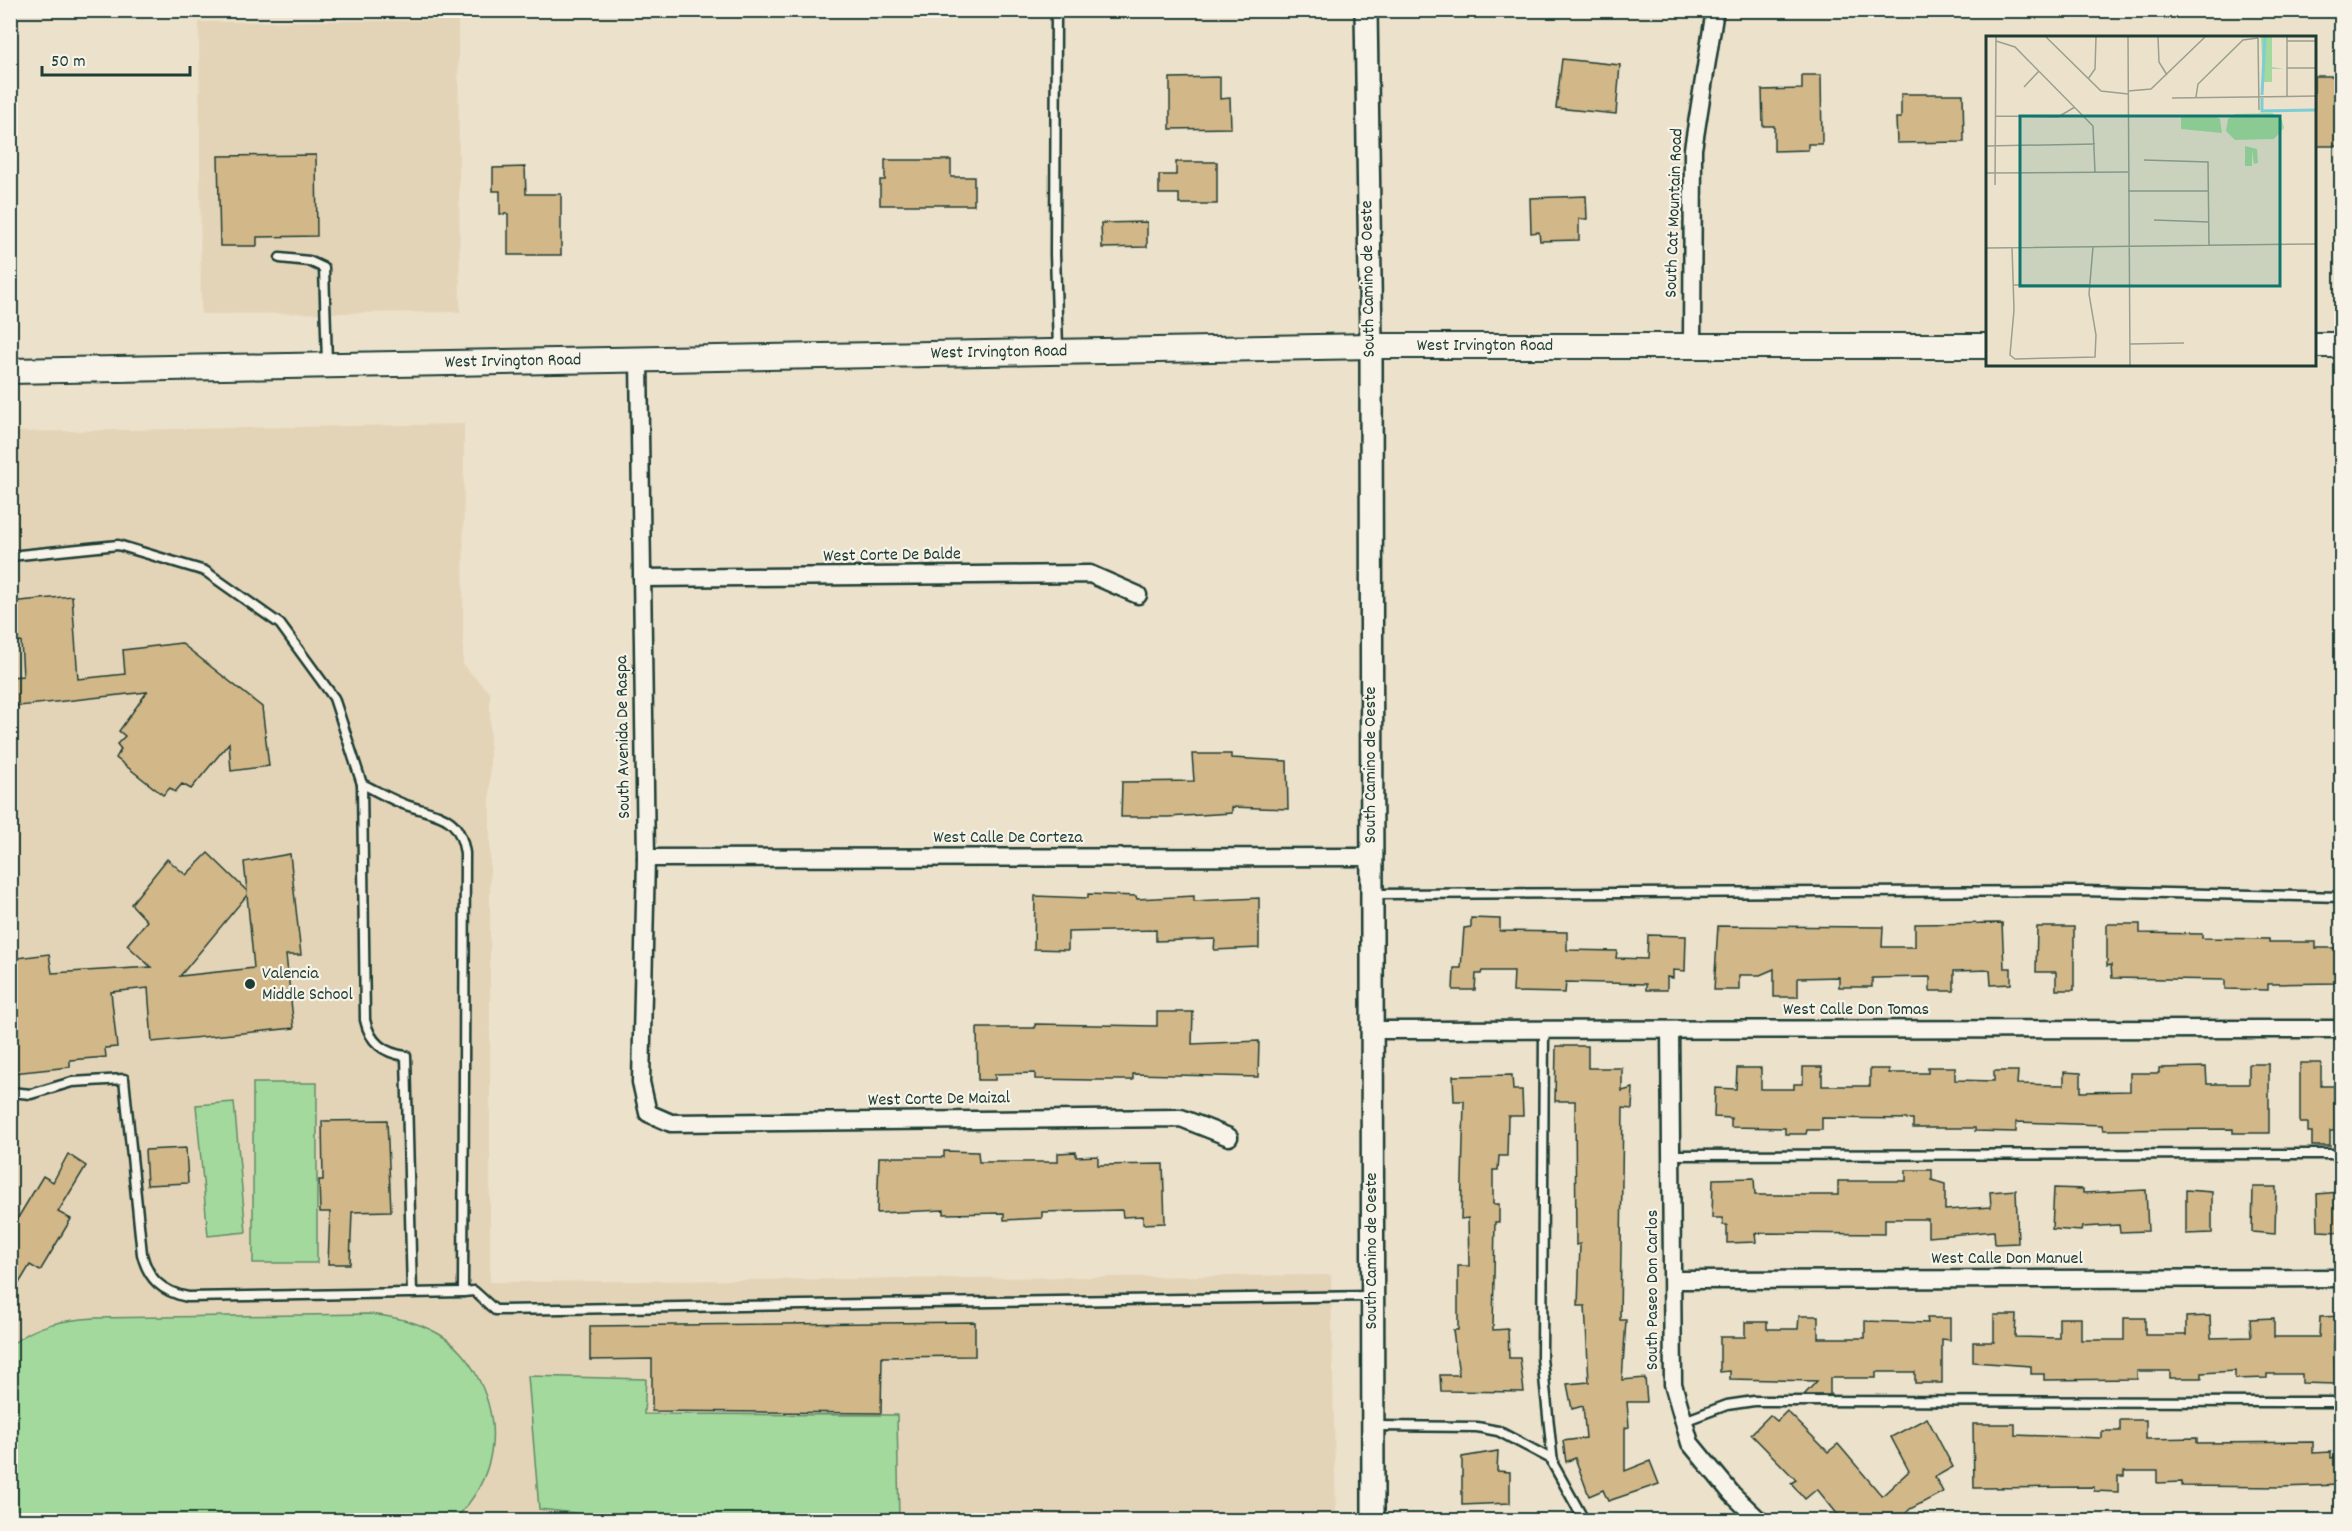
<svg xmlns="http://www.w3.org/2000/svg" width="2352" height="1531" font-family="Dekko,sans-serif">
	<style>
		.built { fill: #e4d4b7 }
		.green { fill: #a3d99c; stroke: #618b68; stroke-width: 1.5 }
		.building { fill: #d2b788; stroke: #1f3d34; stroke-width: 1.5; fill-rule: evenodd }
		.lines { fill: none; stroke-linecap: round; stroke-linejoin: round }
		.service-casing { stroke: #1f3d34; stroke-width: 13 }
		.minor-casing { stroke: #1f3d34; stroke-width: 21 }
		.tertiary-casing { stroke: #1f3d34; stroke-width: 26 }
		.secondary-casing { stroke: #1f3d34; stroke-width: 28 }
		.service { stroke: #f7f3e8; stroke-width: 8 }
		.minor { stroke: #f7f3e8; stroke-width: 16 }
		.tertiary { stroke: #f7f3e8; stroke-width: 21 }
		.secondary { stroke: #f7f3e8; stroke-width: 24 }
		.poi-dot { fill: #1f3d34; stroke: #f7f3e8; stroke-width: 2 }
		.labels { text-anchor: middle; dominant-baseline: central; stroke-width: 4.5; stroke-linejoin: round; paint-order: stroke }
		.street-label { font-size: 18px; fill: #1f3d34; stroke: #f7f3e8 }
		.poi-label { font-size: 18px; fill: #1f3d34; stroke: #f7f3e8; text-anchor: start }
		.inset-river { fill: none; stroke: #7ccdd6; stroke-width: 3 }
		.inset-road { fill: none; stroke: #9a9f8f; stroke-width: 1.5 }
		.view { fill: #0f766e; fill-opacity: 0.15; stroke: #0f766e; stroke-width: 3 }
		.inset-edge { fill: none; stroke: #1f3d34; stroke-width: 3 }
	</style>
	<rect width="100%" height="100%" fill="#ece1cb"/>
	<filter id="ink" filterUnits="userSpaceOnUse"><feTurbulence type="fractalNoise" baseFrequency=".0167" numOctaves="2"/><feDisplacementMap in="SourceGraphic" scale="12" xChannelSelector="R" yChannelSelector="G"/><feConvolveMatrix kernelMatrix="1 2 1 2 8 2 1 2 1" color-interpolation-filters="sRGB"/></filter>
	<g filter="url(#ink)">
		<g class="built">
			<path d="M458 20 460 312 201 314 199 22Z"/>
			<path d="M464 424 463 665 490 693V1282L1331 1275 1336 1520H11L10 432Z"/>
		</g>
		<g class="green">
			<rect x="253" y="1083" width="64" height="180"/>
			<path d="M234 1102 246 1232 208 1236 196 1105Z"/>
			<path d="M369 1314C395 1317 416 1321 439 1334 454 1343 468 1359 476 1374 504 1426 496 1479 454 1520H11V1345C36 1324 64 1320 95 1318Z"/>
			<path d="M528 1376 646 1379 644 1414 897 1415 899 1520H584L575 1513 539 1509Z"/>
		</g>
		<g class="building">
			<path d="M1562 59 1620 65 1616 114 1556 108Z"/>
			<path d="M1802 75H1821L1822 144H1808V150L1774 151V126H1763L1762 90 1802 89Z"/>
			<path d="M2314 76H2337V91H2342V146H2314Z"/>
			<path d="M1220 77V99L1230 98 1231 128 1170 129V78Z"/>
			<path d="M1901 94H1963L1964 142 1897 143 1896 118H1901Z"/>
			<path d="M316 155 317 236 257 237V246H220L218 156Z"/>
			<path d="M885 160H951V177H974V205H880V180H885Z"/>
			<path d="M1176 162H1217V204H1179V194H1159V175H1176Z"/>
			<path d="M525 167 526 194H561V255H508V214H500V191H493V168Z"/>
			<path d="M1586 196 1587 219H1579V240L1540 241 1539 232 1531 233 1530 198Z"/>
			<path d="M1147 222V247L1102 248 1101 223Z"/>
			<path d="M72 596 78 679 125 674 123 650 181 643 262 707 269 766 231 771 229 743 191 789 182 784 175 792 170 788 163 795 116 758 121 749 117 744 125 736 119 731 147 692 10 707V677L23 676 21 641 10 642V602Z"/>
			<path d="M1192 754H1231V758L1287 761 1288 809 1232 807V813L1168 817H1121L1122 782 1194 781Z"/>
			<path d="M208 853 247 891 244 862 290 854 301 955H286L294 1028 152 1042 148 988 111 992 117 1047 105 1048 106 1057 70 1060V1067L13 1073 10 1052V982H13L10 959 49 954 52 973 151 967 127 945 147 921 131 904 167 859 186 875ZM247 895 254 968 180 976Z"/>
			<path d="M1088 894 1136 896 1137 899 1194 896V901L1259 898V948L1214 950 1215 939 1156 941V930L1068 932V950L1034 949 1035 896 1088 898Z"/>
			<path d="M1471 918 1500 919V931L1567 932V950L1617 951 1616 958 1647 959 1648 935 1686 936 1685 971 1673 970V978L1667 977V990H1646V984L1566 982 1565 993 1513 992 1514 971H1482L1481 974H1476L1475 990H1453L1454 968H1461L1464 928 1471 927Z"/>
			<path d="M2002 923 2004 968H2011V984L1991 985 1990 970 1954 971V991H1930V977L1872 978V987H1839V977L1798 978V997H1774V969L1760 975H1739V990H1714L1718 926 1883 927 1882 947H1915V924Z"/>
			<path d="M2107 924H2140V933L2202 934V938L2269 939V942H2316V948H2342V983L2268 984V990L2225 989V980L2112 978 2111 965 2107 966Z"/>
			<path d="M2037 927H2074V990H2056V972H2036Z"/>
			<path d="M1157 1012H1193L1192 1044 1259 1041 1258 1077 1133 1074V1080H1091L1035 1079V1073L995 1074V1080H978L977 1028H1035V1024L1157 1026Z"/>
			<path d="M1556 1046H1588V1068H1622V1091L1633 1088 1632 1109 1623 1108 1620 1320H1626L1622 1380 1645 1378 1647 1402H1627L1629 1427 1625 1428V1471L1650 1461 1659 1484 1608 1501 1603 1490 1589 1496 1575 1458 1566 1462 1563 1441 1586 1438 1583 1406 1572 1409 1567 1384 1589 1382 1585 1306H1578L1580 1244 1576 1245 1575 1101H1555Z"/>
			<path d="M2300 1063H2321V1086H2334L2335 1131H2330V1146H2312V1132H2308V1123H2300Z"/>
			<path d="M2249 1064H2269V1133H2233V1129L2103 1130 2102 1125 2016 1122V1132L1975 1131V1128H1913V1119L1822 1118V1130H1807L1806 1134H1785V1128L1731 1127V1118L1714 1117 1715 1088 1736 1089 1737 1068H1761V1089H1794V1084H1803V1067H1822V1086H1870V1069H1889V1073H1928V1067H1955V1080L1994 1081V1071H2018L2017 1084 2064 1085V1072L2081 1073V1092L2130 1091V1073H2159V1068L2206 1067 2207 1084H2249Z"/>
			<path d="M1512 1075 1513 1090H1522L1523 1116H1508L1507 1156H1499L1498 1170H1493V1204H1499V1222H1495L1493 1330 1508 1329 1509 1358H1520L1524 1392 1441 1391 1440 1375H1459L1453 1330H1458V1266H1469L1468 1218 1461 1219 1464 1101H1454L1453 1076Z"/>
			<path d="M387 1120 391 1211 352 1212 350 1264H328L330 1212H320L319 1180H323L322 1121Z"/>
			<path d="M186 1148 188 1183 147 1185 145 1150Z"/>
			<path d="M944 1151 978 1152 979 1162H1058V1153L1076 1152V1157L1098 1156V1165L1163 1164 1165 1223 1143 1224V1216L1123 1217 1122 1210 1042 1212V1218L1004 1220V1213L944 1214V1210L877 1213 879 1157H944Z"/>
			<path d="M68 1154 86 1166 58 1212 71 1219 40 1271 30 1265 10 1298V1231L43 1176 53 1182Z"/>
			<path d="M1906 1170H1932V1180L1945 1184V1210L1991 1207 1990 1192 2016 1190 2018 1243 1995 1244 1994 1231 1928 1237V1219H1885V1234L1755 1233 1756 1242 1727 1243V1225H1723L1722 1218H1712L1713 1179 1754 1178 1755 1195H1838V1181H1906Z"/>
			<path d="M2253 1187H2276L2275 1234 2252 1232Z"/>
			<path d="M2054 1188 2083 1189V1193L2146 1190 2148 1231 2120 1232 2119 1225 2082 1227 2081 1231 2052 1229Z"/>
			<path d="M2186 1190 2212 1192V1233L2186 1234Z"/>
			<path d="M2339 1192V1232L2318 1231 2317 1194Z"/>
			<path d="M1994 1315H2016L2015 1337 2059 1338V1318H2081V1340H2124V1318H2145V1335H2186V1317L2210 1316 2211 1338 2251 1337 2250 1319 2274 1318V1337H2319L2320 1317 2342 1316V1343H2334L2335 1384 2302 1383V1374H2267V1378L2235 1379V1371L2202 1373V1378H2170V1371H2137V1379L2044 1380V1374H2031V1366L1973 1362V1342H1994Z"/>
			<path d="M1799 1316H1818V1338H1865V1321L1928 1323 1927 1318H1950V1340L1942 1339V1383H1915V1372H1876V1378H1830V1395H1804L1817 1381 1730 1379V1371L1720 1372V1337H1745V1322H1767V1329H1798Z"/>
			<path d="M975 1322V1356L882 1357 881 1413 652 1411V1359L590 1360V1326Z"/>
			<path d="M1787 1411 1828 1452 1838 1444 1882 1496 1909 1471 1891 1437 1927 1418 1953 1467 1935 1477 1943 1492 1910 1509 1898 1521H1843L1817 1489 1805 1499 1791 1483 1796 1480 1751 1434 1770 1415 1777 1421Z"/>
			<path d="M2120 1420H2146V1439L2197 1438V1443L2313 1442V1453L2331 1452V1458L2339 1457 2340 1485 2282 1487 2182 1486V1482L2157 1483V1471H2124V1476H2118V1492L2094 1491V1487L1974 1488 1973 1424H2015V1435L2102 1438V1431H2120Z"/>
			<path d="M1498 1451 1497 1471 1510 1472V1503L1462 1505V1457Z"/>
		</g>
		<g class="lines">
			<defs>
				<g id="service">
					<path d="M1056 10 1055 254 1058 348"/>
					<path d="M280 258 309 261 324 268 327 362"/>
					<path d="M10 556 118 545 205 571 280 624 334 698 362 784C377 791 393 801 409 806 440 816 459 815 465 853L463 1292 474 1291 495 1310 1372 1296"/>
					<path d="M362 784 365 1020C370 1043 384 1053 406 1056L412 1293"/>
					<path d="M1373 894 2082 891 2342 897"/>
					<path d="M1544 1029 1542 1358 1553 1464 1584 1520"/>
					<path d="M10 1092 31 1094 72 1082 124 1079 142 1254C148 1279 162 1292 188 1297L463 1292"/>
					<path d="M1671 1155 2342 1154"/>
					<path d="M1684 1421 1727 1405 1754 1401 2342 1402"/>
					<path d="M1375 1426 1477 1427 1498 1431 1553 1460"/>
				</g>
				<g id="minor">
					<path d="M1692 347 1693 149 1715 10"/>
					<path d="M639 360 646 858 641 1082 648 1113 671 1123 1181 1118 1229 1137"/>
					<path d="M642 578 1090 574 1138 595"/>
					<path d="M646 858 1371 857"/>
					<path d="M1371 1030 2342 1029"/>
					<path d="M1670 1030 1673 1384 1690 1443 1732 1494 1759 1520"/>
					<path d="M1673 1280 2342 1278"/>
				</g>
				<path id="tertiary" d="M1366 10 1371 346 1373 1520"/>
				<g id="secondary">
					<path d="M2314 345H2342"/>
					<path d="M10 371 1371 346H1988"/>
				</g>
			</defs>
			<use href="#service" class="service-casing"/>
			<use href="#minor" class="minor-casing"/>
			<use href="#tertiary" class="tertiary-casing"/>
			<use href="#secondary" class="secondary-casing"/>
			<use href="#service" class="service"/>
			<use href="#minor" class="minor"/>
			<use href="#tertiary" class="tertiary"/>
			<use href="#secondary" class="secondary"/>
		</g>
	</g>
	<circle class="poi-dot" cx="250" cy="984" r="6"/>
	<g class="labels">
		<g class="street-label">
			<text transform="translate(1675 213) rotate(-88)">South Cat Mountain Road</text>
			<text transform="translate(1369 279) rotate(-91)">South Camino de Oeste</text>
			<text x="1485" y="346">West Irvington Road</text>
			<text transform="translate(999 353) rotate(-1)">West Irvington Road</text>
			<text transform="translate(513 362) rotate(-1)">West Irvington Road</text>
			<text transform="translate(892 556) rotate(-1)">West Corte De Balde</text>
			<text transform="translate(624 737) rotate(-91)">South Avenida De Raspa</text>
			<text transform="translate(1371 765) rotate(-90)">South Camino de Oeste</text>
			<text x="1008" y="838">West Calle De Corteza</text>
			<text x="1856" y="1010">West Calle Don Tomas</text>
			<text transform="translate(939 1100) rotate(-1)">West Corte De Maizal</text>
			<text transform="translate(1372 1251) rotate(-90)">South Camino de Oeste</text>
			<text x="2007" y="1259">West Calle Don Manuel</text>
			<text transform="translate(1653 1290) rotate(-90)">South Paseo Don Carlos</text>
		</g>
		<g class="poi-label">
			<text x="262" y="974">Valencia<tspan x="262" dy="21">Middle School</tspan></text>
		</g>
	</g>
	<g transform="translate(1986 36)">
		<rect width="330" height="330" fill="#ece1cb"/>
		<path d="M275 1H286V31L298 33H286V46H278V58ZM286 77 296 84 298 92 288 103 249 104 240 95 242 83 249 78ZM195 79H226L234 83 236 97 195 93ZM259 110 271 113 272 127 268 128 266 114V130H259Z" fill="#a3d99c"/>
		<path class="inset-river" d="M276 59 279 1M276 62V75L330 74"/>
		<path class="inset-road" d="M60 1 115 55 142 58M142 1 144 329M172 1 173 26 181 39M301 1V60M272 2 273 74M10 5 29 11 107 90 109 136M301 5H330M301 32H330M102 43 109 33 110 1M38 51 53 35M142 55 165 53 219 1M210 61 212 48 257 4 272 2M186 62 330 60M10 80 72 81 89 71M0 110 109 108M158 124 222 126 223 210M0 137 142 136M9 149 10 1M142 155H223M168 184 223 186M26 211 28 274 24 319 29 323 109 321 110 299 103 258 107 211M0 212 330 208M27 249H104M144 308 198 307"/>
		<path class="view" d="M34 80H294V250H34Z"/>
		<rect width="330" height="330" class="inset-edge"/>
	</g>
	<rect width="2352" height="1531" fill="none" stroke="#f7f3e8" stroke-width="36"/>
	<rect x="18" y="18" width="2316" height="1495" fill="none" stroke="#1f3d34" stroke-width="2" filter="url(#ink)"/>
	<path d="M42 66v9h148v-9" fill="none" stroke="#1f3d34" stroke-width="3"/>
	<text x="51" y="66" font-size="18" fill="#1f3d34" stroke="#f7f3e8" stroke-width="4.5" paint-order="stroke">50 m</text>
</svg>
